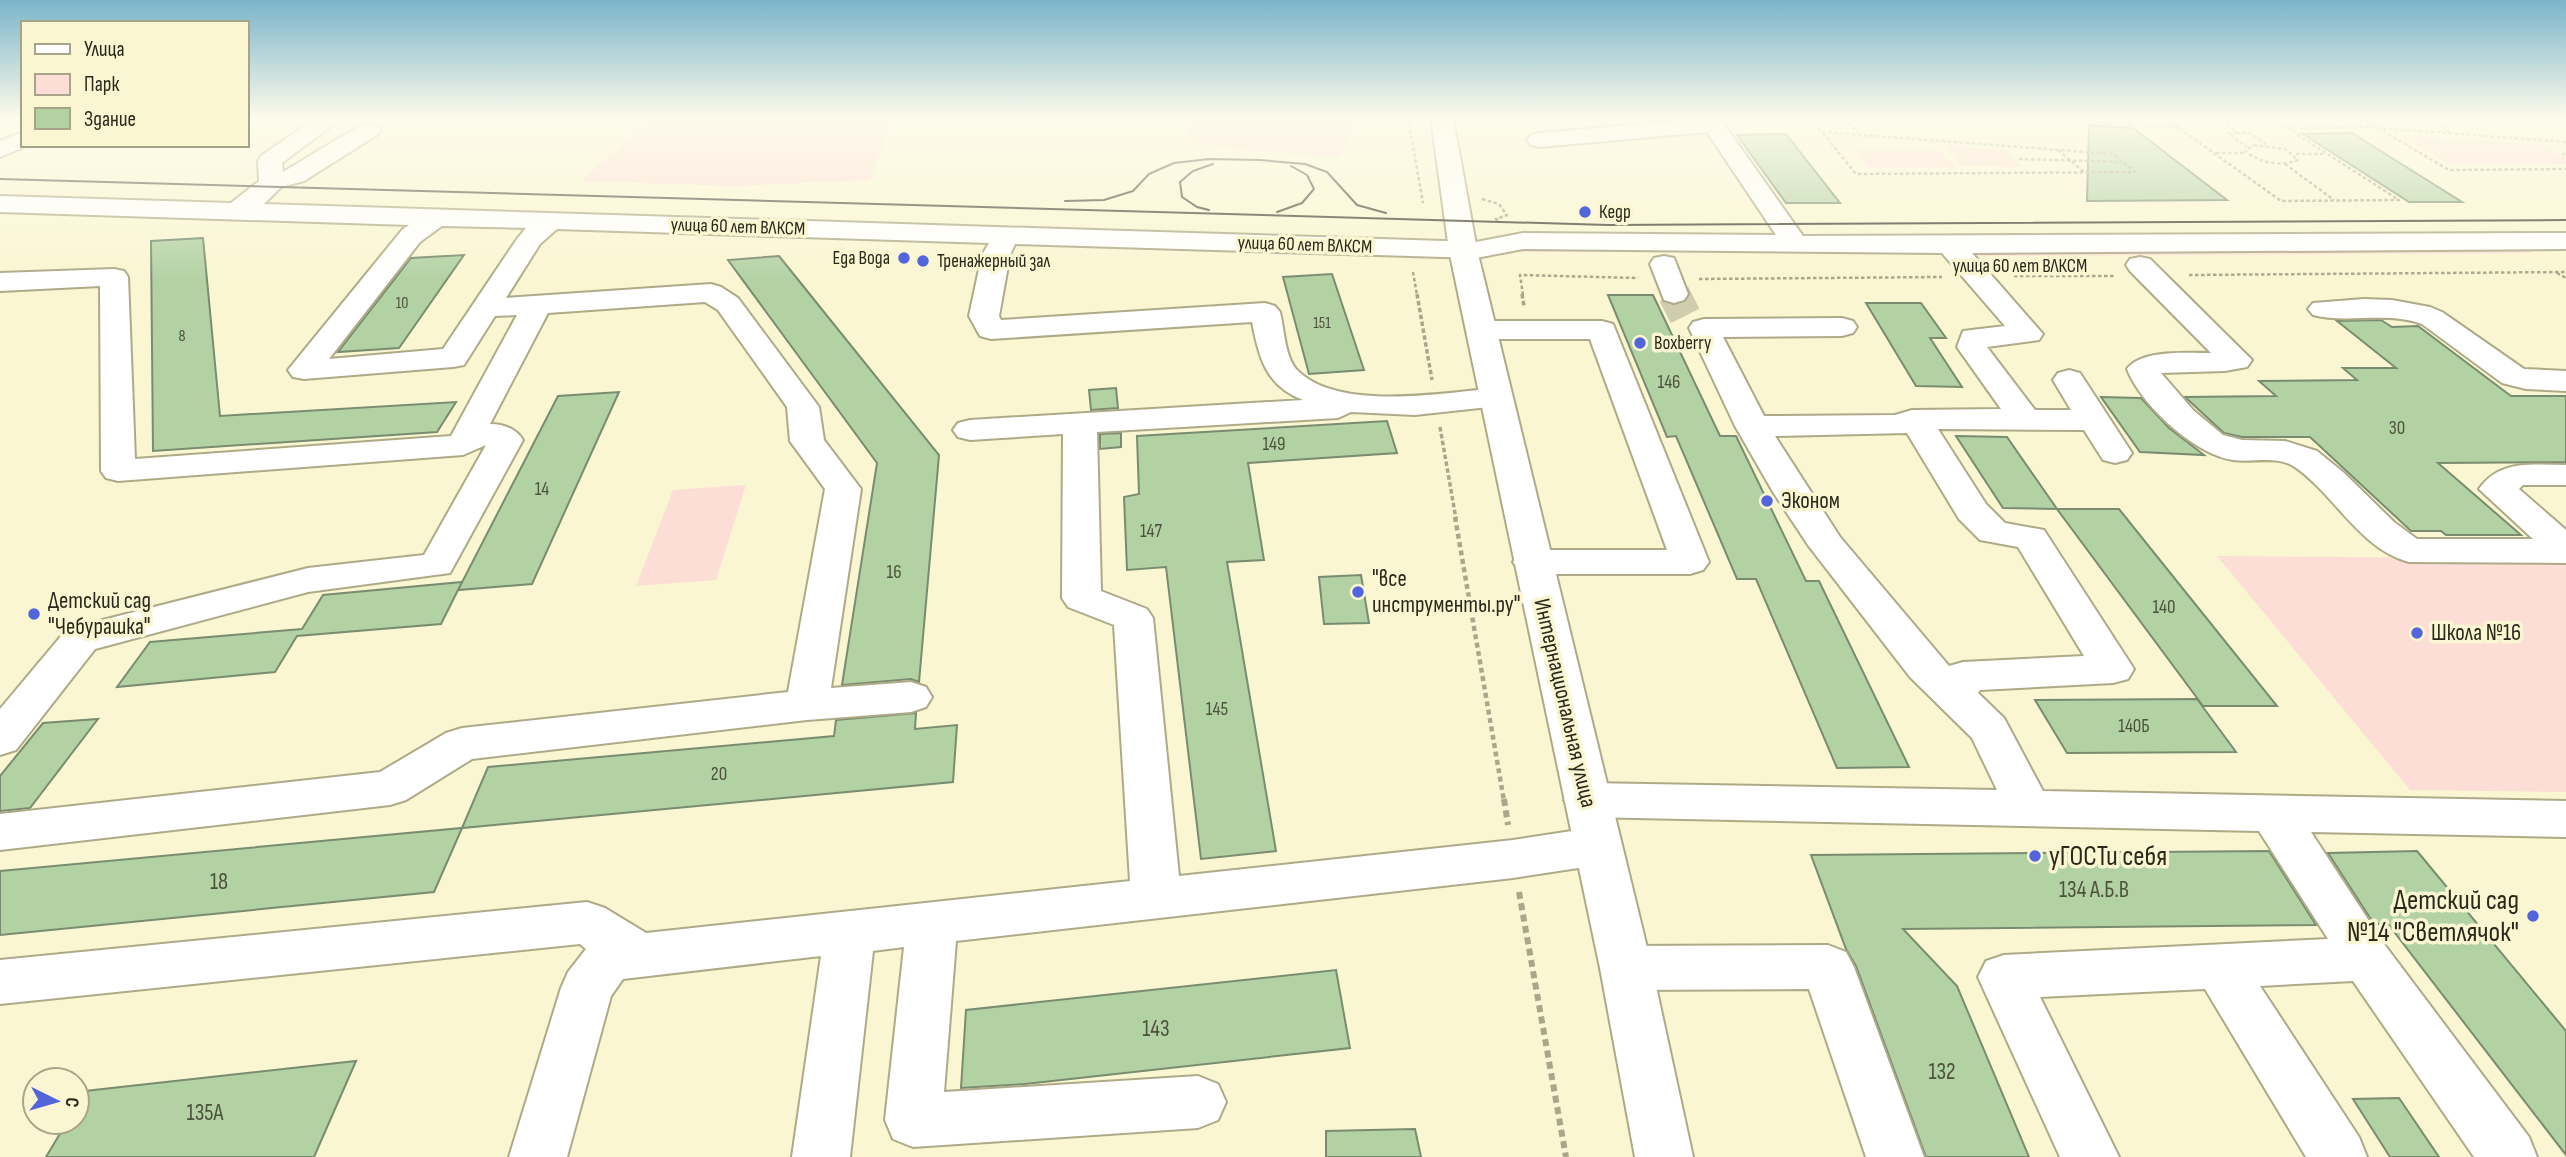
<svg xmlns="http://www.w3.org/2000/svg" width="2566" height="1157" font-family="'Sofia Sans Condensed',sans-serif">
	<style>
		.green { fill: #fdded7 }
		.building { fill: #b3d2a4; stroke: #798c70; stroke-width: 2 }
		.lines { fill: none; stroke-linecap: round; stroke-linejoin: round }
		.minor-tunnel { stroke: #d0cdad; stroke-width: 32; stroke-dasharray: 32 17; stroke-linecap: butt }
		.minor-casing { stroke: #aeaa88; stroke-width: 4 }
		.major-casing { stroke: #aeaa88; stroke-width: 4 }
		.path-far3 { stroke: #a9a68b; stroke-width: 2.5; stroke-dasharray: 3.5 2.5; stroke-linecap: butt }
		.path-far2 { stroke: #a9a68b; stroke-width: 3.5; stroke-dasharray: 4.5 2.5; stroke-linecap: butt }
		.path-far1 { stroke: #a9a68b; stroke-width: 4.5; stroke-dasharray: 5 3.5; stroke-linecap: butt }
		.path { stroke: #a9a68b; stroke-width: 6; stroke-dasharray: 7 4.5; stroke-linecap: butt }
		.minor { fill: #fff; fill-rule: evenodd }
		.major { fill: #fff; fill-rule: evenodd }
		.tram { stroke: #3f3d2e; stroke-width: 2 }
		.poi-dot { fill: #5365db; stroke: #faf6d2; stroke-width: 2.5 }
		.labels { text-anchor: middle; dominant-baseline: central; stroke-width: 7; stroke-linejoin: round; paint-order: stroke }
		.far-number-label { font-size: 16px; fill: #4c523d }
		.far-poi-label { font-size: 19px; fill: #2a281b; stroke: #faf6d2; text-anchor: start }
		.far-street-label { font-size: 19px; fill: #2a281b; stroke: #faf6d2 }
		.number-label { font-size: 19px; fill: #4c523d }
		.poi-label { font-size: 23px; fill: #2a281b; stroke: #faf6d2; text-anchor: start }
		.street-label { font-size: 23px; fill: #2a281b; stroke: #faf6d2 }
		.near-number-label { font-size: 23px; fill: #4c523d }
		.near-poi-label { font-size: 28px; fill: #2a281b; stroke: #faf6d2; text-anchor: start }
	</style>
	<rect width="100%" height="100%" fill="#faf6d2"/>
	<g class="green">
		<path d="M556 118H893L870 180 733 186 581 181 647 121Z"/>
		<path d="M1188 118H1352L1356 127 1340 156 1260 152 1189 142Z"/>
		<path d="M2400 135 2543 145 2566 158V164H2448Z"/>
		<path d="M1944 145 2005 150 2022 167 1962 166Z"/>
		<path d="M1938 149 1955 167H1868L1854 150Z"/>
		<path d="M1936 247 1939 250 1518 252 1520 249Z"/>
		<path d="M2526 249 2532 253 1978 256 1975 252Z"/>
		<path d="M746 485 716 580 636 586 673 490Z"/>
		<path d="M2217 556 2566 559V792L2410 790Z"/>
	</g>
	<g class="building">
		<path d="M2089 125 2133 128 2227 200 2087 201Z"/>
		<path d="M2352 133 2462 202H2409L2303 134Z"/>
		<path d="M1786 134 1840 203H1786L1737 135Z"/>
		<path d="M203 238 220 416 456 402 437 432 153 451 151 241Z"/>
		<path d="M464 255 399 348 338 352 411 258Z"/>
		<path d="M779 256 939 455 919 682 911 679 842 685 877 463 728 260Z"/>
		<path d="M1332 274 1364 370 1309 374 1283 277Z"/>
		<path d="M1608 295H1653L1720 436H1736L1806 581H1819L1909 767 1837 768 1756 579H1737L1676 436 1667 437Z"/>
		<path d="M1866 303H1921L1946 338H1930L1962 387 1916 386Z"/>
		<path d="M2381 320 2392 327 2418 326 2511 396H2566V462L2438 463 2521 535H2446L2441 531H2411L2310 437H2242L2224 433 2185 397 2276 396 2259 381 2357 380 2343 368H2396L2337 321Z"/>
		<path d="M1116 388 1118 408 1091 410 1089 390Z"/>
		<path d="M619 392 532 584 458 590 558 396Z"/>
		<path d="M2101 397 2141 398 2169 428 2204 455 2140 452Z"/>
		<path d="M1387 421 1397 453 1248 463 1264 560 1227 562 1276 851 1201 859 1166 567 1127 570 1124 497 1139 494 1137 436Z"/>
		<path d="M1121 433V447L1100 449V434Z"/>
		<path d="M1956 436 2007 437 2057 509 2003 508Z"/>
		<path d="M2057 509H2119L2277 706H2203Z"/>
		<path d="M1361 575 1369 623 1324 624 1319 577Z"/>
		<path d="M462 582 441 624 297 636 275 672 117 687 150 642 302 629 323 595Z"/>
		<path d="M2197 699 2236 752 2067 753 2035 700Z"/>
		<path d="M916 713 915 729 957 725 953 782 462 828 488 767 834 736 836 720Z"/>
		<path d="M98 719 30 808 0 811V776L43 723Z"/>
		<path d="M462 828 434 892 0 935V871Z"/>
		<path d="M2269 851 2316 925 1903 929 1957 986 2029 1157H1926L1856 966 1846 949 1811 855Z"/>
		<path d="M2417 851 2566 1031V1155L2388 924H2374L2328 853Z"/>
		<path d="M1336 970 1350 1048 1025 1084 961 1088 966 1010Z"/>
		<path d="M356 1061 314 1157H46L67 1122H77V1104L85 1091Z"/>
		<path d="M2399 1098 2439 1157H2390L2353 1099Z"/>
		<path d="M1415 1129 1421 1157H1326V1131Z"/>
	</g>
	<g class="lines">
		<path class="minor-tunnel" d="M1674 294 1685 316"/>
		<defs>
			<g id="minor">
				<path d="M316 118H342L282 163 283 172 361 125H377L381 130 377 135 304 181 281 187 264 204 1476 242 1523 233 1776 235 1707 132 1539 147 1531 145 1527 140 1531 135 1539 133 1713 118 1721 120 1803 236 2566 233V249L1972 253 2043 334 2039 340 1987 347 2035 410H2071L2053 380 2058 373 2069 370 2080 373 2132 453 2127 460 2115 463 2103 460 2084 430 1938 429 1986 504 2005 523 2044 530 2134 669 2128 679 2113 683 1980 690 1978 693 2004 718 2043 791 2566 801V837L2311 832 2384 944 2529 1137 2537 1157H2474L2353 981 2260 986 2359 1137 2367 1157H2306L2205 989 2040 997 2119 1157H2060L1978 977 1986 961 2004 955 2328 939 2259 831 1587 817 1571 812 1564 800 1571 788 1587 783 1997 790 1972 738 1910 677 1808 545 1773 492 1735 426 1689 328 1693 322 1704 319 1842 318 1853 321 1857 327 1853 333 1842 336 1723 337 1764 416 1895 415 1912 410 2001 409 1957 347 1963 331 2005 326 1942 253 1523 249 1476 258 1015 244 1010 255 999 316 1001 320 1265 303 1275 306 1280 312C1284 328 1285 356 1296 369 1336 412 1444 393 1496 388L1507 391 1512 398 1507 405 1415 415 1351 412 1338 418 1097 432 1101 591 1147 609 1153 618 1179 876 1513 840 1598 827 1615 833 1622 846 1615 859 1598 865 1513 878 956 941 944 1092 1198 1076 1218 1084 1226 1102 1218 1120 1198 1128 913 1147 893 1139 885 1120 904 947 873 951 850 1157H792L821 956 623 979 611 996 567 1157H509L561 988 568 972 586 949 580 944 0 1004V960L587 902 605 908 646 933 1130 881 1114 625 1068 607 1062 598 1063 434 970 440 958 437 953 430 958 423 970 420 1303 400C1266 386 1259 358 1252 322L991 339 980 336 969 316 982 255 989 243 557 229 540 244 506 298 711 284 721 287 738 298 819 407 824 440 861 489 831 688 911 682 926 687 932 697 926 707 911 712 807 720 472 759 406 800 390 805 0 850V814L380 772 446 733 462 728 788 692 825 489 790 441 787 407 718 310 705 302 548 313 490 424C504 424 516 429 523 440L450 573 308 592 95 649 16 750 0 755V709L67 629 308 568 424 555 486 445 463 455 118 481 106 478 101 471 100 286 0 291V273L114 269 124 271 128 277 135 459 451 436 517 315 495 316 464 365 453 367 304 379 293 377 288 370 402 230 409 225 0 212V196L231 203 259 181 258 161 261 156ZM442 226 526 228 517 239 443 349 329 359 420 242ZM1907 433 1959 519 1980 540 2018 547 2084 656 1963 662 1949 666 1840 537 1775 436Z"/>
				<path d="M23 132V145H29L0 157V141Z"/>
				<path d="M1664 256 1674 258 1688 294 1684 300 1674 303 1664 300 1650 264 1654 258Z"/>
				<path d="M2140 257 2150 259 2252 360 2247 367 2225 371 2161 373 2193 410 2223 435 2242 440 2285 441 2317 451 2344 473 2394 522 2417 539H2533L2479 489C2500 459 2533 465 2566 465V485H2523L2519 489 2566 530V563L2409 562C2360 549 2335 495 2295 467 2277 455 2253 463 2233 460 2194 454 2141 405 2127 369 2141 349 2189 353 2211 353L2130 271 2126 265 2130 259Z"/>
				<path d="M2364 299 2392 300 2430 307 2442 312 2524 369 2566 371V391L2526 389 2502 383 2422 324C2386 311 2348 324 2313 315L2308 309 2313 303Z"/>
				<path d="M1481 321H1602L1613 324 1709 562 1703 570 1690 574H1532L1519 570 1513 562 1519 554 1532 550H1667L1590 339H1481L1470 336 1466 330 1470 324Z"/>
				<path d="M1828 945 1846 952 1854 967 1924 1157H1866L1809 989 1626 990 1608 984 1600 968 1608 952 1626 946Z"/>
			</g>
			<path id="major" d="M1431 118H1453L1477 250 1652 968 1693 1157H1635L1600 968 1449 250Z"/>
		</defs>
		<use href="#minor" class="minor-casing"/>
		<use href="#major" class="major-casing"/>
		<g class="path-far3">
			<path d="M1408 118 1423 203"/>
			<path d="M1811 118 1822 132"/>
			<path d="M1845 118 1858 133"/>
			<path d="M2038 118 2179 128"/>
			<path d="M2165 118 2281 201 2399 200 2287 128"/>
			<path d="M2217 118 2238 133H2250L2267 145"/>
			<path d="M2272 118 2287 128 2366 127 2566 142"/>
			<path d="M2361 118 2376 126"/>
			<path d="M2433 118 2451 133"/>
			<path d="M1740 122 1778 118"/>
			<path d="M2383 131 2449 170 2566 169"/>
			<path d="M1822 132 2113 154 2135 172 1856 174Z"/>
			<path d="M2237 133H2228L2247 147"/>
			<path d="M2254 145 2285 149 2298 160C2280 167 2260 163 2245 151Z"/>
			<path d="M2058 150 2084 172"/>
			<path d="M2216 153H2246"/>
			<path d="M2296 154H2325"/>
			<path d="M2562 154H2566"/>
			<path d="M2019 159 2122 162"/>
			<path d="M2285 164 2334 200"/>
			<path d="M1482 199 1499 204 1507 215 1496 219 1498 221"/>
			<path d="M1413 272 1417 295"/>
			<path d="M2557 273 2566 278"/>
			<path d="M2189 275 2566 272"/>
			<path d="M2014 276H2114"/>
			<path d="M1699 279 1942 277"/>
			<path d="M1523 295 1520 275 1638 278"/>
		</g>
		<g class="path-far2">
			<path d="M1417 294 1432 380"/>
			<path d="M1522 294 1524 306"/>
			<path d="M1440 427 1456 519"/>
		</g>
		<path class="path-far1" d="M1455 517 1504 801"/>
		<g class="path">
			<path d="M1504 799 1508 825"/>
			<path d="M1519 892 1566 1157"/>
		</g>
		<use href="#minor" class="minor"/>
		<use href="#major" class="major"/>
		<g class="tram">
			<path d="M0 179 1609 225 2566 220"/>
			<path d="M1065 201 1104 200 1133 191 1149 174 1174 163 1209 159 1260 160 1305 164 1327 172 1357 205 1386 213"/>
			<path d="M1209 210 1197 207 1182 197 1180 182 1193 171 1213 164"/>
			<path d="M1277 212 1302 203 1314 189 1307 175 1291 166"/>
		</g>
	</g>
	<linearGradient id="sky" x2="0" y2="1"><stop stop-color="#7ab4ca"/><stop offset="0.42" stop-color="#fdfbeb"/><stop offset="1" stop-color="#fdfbeb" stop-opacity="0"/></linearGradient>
	<rect width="2566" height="280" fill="url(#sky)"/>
	<g class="poi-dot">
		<circle cx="1585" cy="212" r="7"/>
		<circle cx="904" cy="258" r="7"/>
		<circle cx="923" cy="261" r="7"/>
		<circle cx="1640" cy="343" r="7"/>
		<circle cx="1767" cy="501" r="7"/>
		<circle cx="1358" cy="592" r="7"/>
		<circle cx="34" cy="614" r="7"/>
		<circle cx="2417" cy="633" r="7"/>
		<circle cx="2035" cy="856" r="7"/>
		<circle cx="2533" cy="916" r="7"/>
	</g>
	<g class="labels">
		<g class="far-number-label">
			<text x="402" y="303">10</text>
			<text x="1322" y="323">151</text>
			<text x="182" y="336">8</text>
		</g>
		<g class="far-poi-label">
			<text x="1599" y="212">Кедр</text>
			<text x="890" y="258" text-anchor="end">Еда Вода</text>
			<text x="937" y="261">Тренажерный зал</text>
			<text x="1654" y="343">Boxberry</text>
		</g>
		<g class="far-street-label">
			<text transform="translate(738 227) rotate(2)">улица 60 лет ВЛКСМ</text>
			<text transform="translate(1305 245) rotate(2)">улица 60 лет ВЛКСМ</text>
			<text x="2020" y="266">улица 60 лет ВЛКСМ</text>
		</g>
		<g class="number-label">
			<text x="1669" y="382">146</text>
			<text x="2397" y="428">30</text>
			<text x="1274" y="444">149</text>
			<text x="542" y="489">14</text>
			<text x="1151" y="531">147</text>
			<text x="894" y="572">16</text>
			<text x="2164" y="607">140</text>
			<text x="1217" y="709">145</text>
			<text x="2134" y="726">140Б</text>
			<text x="719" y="774">20</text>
		</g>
		<g class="poi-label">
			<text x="1781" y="501">Эконом</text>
			<text x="1372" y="579">"все<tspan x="1372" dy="26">инструменты.ру"</tspan></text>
			<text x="48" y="601">Детский сад<tspan x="48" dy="26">"Чебурашка"</tspan></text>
			<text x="2431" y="633">Школа №16</text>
		</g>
		<g class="street-label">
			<text transform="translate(1565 703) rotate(77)">Интернациональная улица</text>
		</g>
		<g class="near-number-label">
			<text x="219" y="882">18</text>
			<text x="2094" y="890">134 А.Б.В</text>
			<text x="1156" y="1029">143</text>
			<text x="1942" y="1072">132</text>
			<text x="205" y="1113">135А</text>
		</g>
		<g class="near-poi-label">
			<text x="2049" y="856">уГОСТи себя</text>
			<text x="2519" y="900" text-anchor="end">Детский сад<tspan x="2519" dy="32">№14 "Светлячок"</tspan></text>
		</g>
	</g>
	<rect x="21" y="21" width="228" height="126" fill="#faf6d2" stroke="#a7a489" stroke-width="2"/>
	<rect x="35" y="44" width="35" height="10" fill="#ffffff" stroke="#a7a489" stroke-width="2"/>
	<text x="84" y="56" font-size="21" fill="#2a281b">Улица</text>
	<rect x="35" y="74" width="35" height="21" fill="#fdded7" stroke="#a7a489" stroke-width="2"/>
	<text x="84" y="91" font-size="21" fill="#2a281b">Парк</text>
	<rect x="35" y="108" width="35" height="21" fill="#b3d2a4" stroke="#a7a489" stroke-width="2"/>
	<text x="84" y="126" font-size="21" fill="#2a281b">Здание</text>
	<g transform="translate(56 1101) rotate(95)"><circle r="33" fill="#faf6d2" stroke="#a7a489" stroke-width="2"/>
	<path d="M0-5L12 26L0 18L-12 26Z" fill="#5365db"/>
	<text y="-10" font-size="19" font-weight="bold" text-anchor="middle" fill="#2a281b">С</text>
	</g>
</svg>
